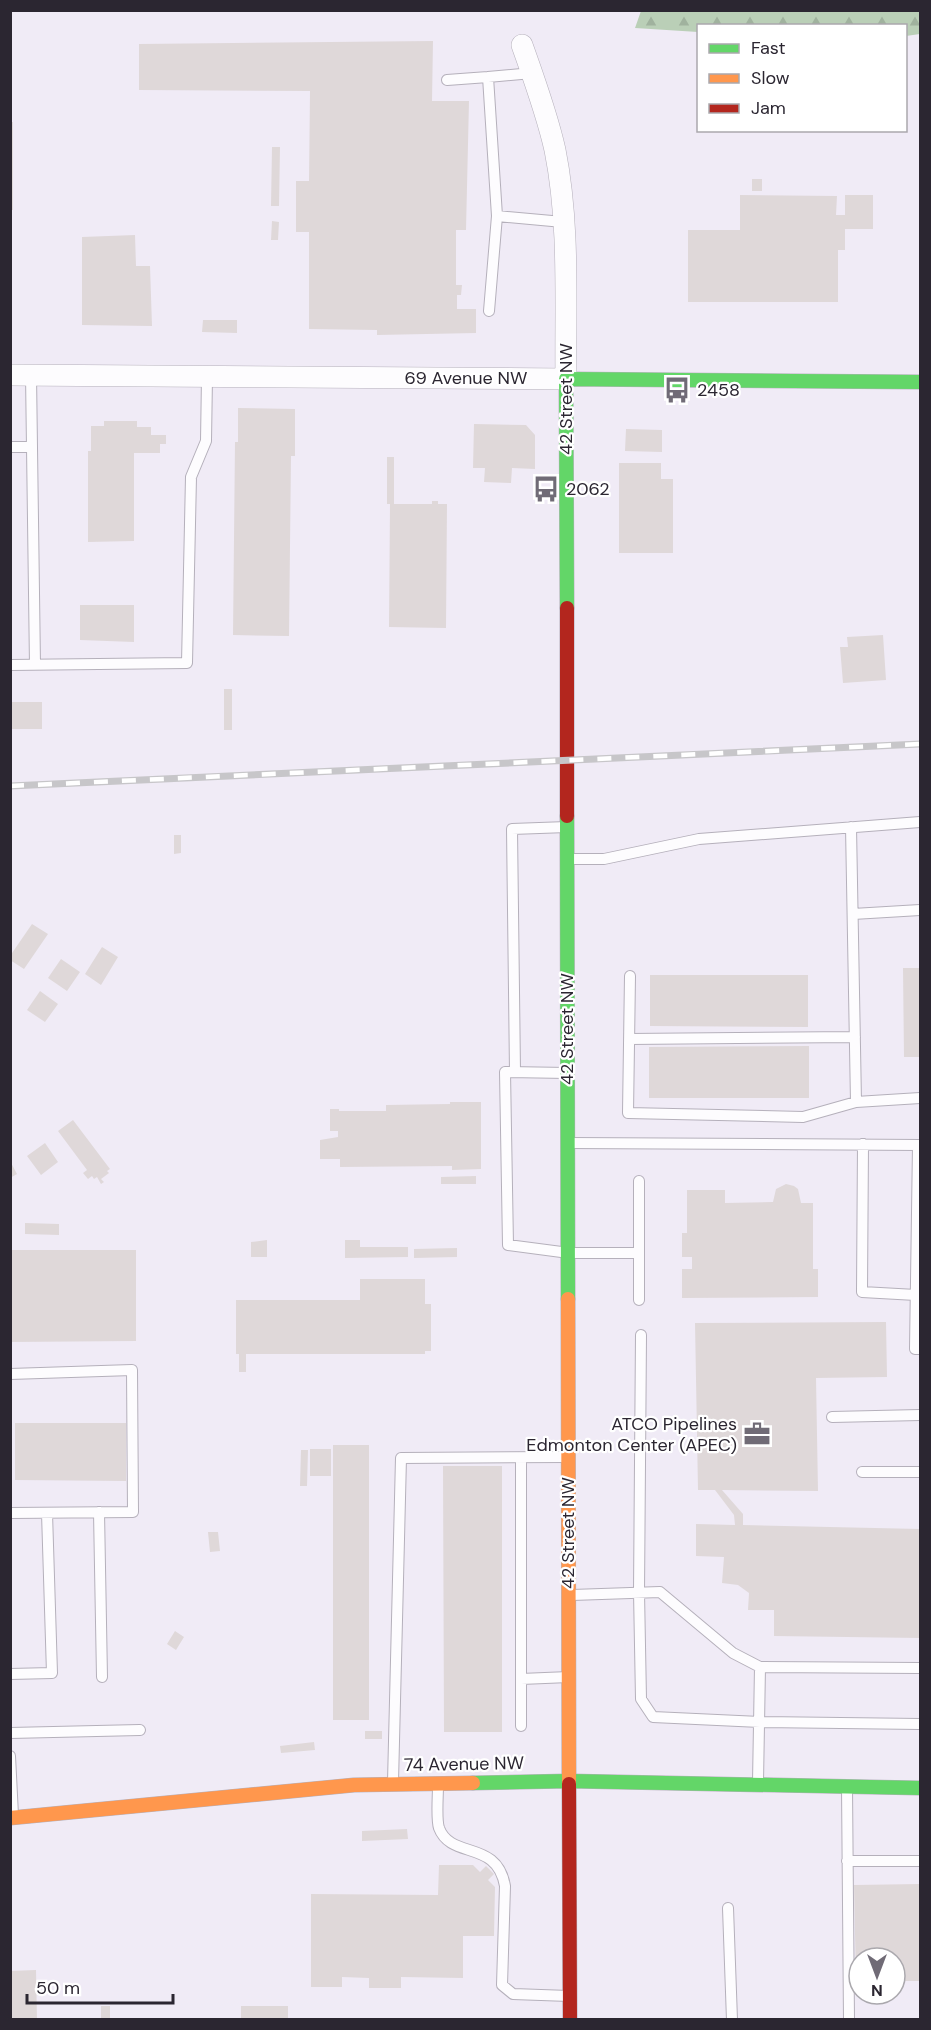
<svg xmlns="http://www.w3.org/2000/svg" width="931" height="2030" viewBox="0 0 931 2030" font-family="'DM Sans',sans-serif">
  <style>
    .forest { fill: url(#forest-firs) }
    .building { fill: #dfd8d9 }
    .lines { fill: none; stroke-linecap: round; stroke-linejoin: round }
    .lane-casing { stroke: #b5b0bb; stroke-width: 12 }
    .street-casing { stroke: #b5b0bb; stroke-width: 22 }
    .fast-casing { stroke: #b5b0bb; stroke-width: 15 }
    .slow-casing { stroke: #b5b0bb; stroke-width: 15 }
    .jam-casing { stroke: #b5b0bb; stroke-width: 15 }
    .lane { stroke: #fdfcfe; stroke-width: 10 }
    .street { stroke: #fdfcfe; stroke-width: 21 }
    .fast { stroke: #63d668; stroke-width: 14 }
    .slow { stroke: #ff974d; stroke-width: 14 }
    .jam { stroke: #b3261e; stroke-width: 14 }
    .rail-casing { stroke: #c7c6c9; stroke-width: 7 }
    .rail { stroke: #fff; stroke-width: 4.5; stroke-dasharray: 14; stroke-linecap: butt }
    .labels { text-anchor: middle; stroke-width: 4.5; stroke-linejoin: round; paint-order: stroke }
    .street-label { font-size: 18px; fill: #2b2631; stroke: #fff }
    .poi-label { font-size: 18px; fill: #2b2631; stroke: #fff; text-anchor: start }
  </style>
  <defs>
    <pattern id="forest-firs" width="22" height="20" patternUnits="userSpaceOnUse" patternTransform="scale(1.5)"><rect width="22" height="20" fill="#bacfb7"/><path d="M5 1l3.5 6h-7zM16 11l3.5 6h-7z" fill="#a0b29e"/></pattern>
  </defs>
  <rect width="100%" height="100%" fill="#f0ebf6"/>
  <!-- forest -->
  <path class="forest" d="M 641,11 L 920,11 L 920,34 L 906,36 L 906,26 L 698,26 L 698,32 L 635,28 Z"/>
  <!-- building -->
  <path class="building" d="M 433,41 L 432,101 L 469,101 L 466,230 L 456,230 L 456,285 L 462,285 L 461,295 L 457,295 L 457,309 L 476,309 L 476,333 L 377,335 L 377,330 L 309,329 L 309,232 L 296,232 L 296,181 L 309,181 L 310,91 L 139,90 L 139,44 Z
    M 10,122 L 13,122 L 13,210 L 10,210 Z
    M 272,147 L 280,147 L 279,206 L 271,206 Z
    M 752,179 L 762,179 L 762,191 L 752,191 Z
    M 740,195 L 837,196 L 836,215 L 845,215 L 845,195 L 873,195 L 873,229 L 845,229 L 845,250 L 838,250 L 838,302 L 688,302 L 688,230 L 740,230 Z
    M 272,221 L 279,222 L 278,240 L 271,240 Z
    M 135,235 L 136,266 L 150,266 L 152,326 L 82,325 L 82,237 Z
    M 203,320 L 237,320 L 237,333 L 202,332 Z
    M 238,408 L 295,409 L 295,456 L 291,456 L 289,636 L 233,635 L 235,442 L 238,442 Z
    M 104,421 L 137,421 L 137,427 L 151,427 L 151,435 L 166,435 L 166,444 L 160,444 L 160,453 L 134,453 L 134,541 L 88,542 L 88,451 L 91,451 L 91,426 L 104,426 Z
    M 474,424 L 526,425 L 535,435 L 535,469 L 512,468 L 511,483 L 484,482 L 485,468 L 473,468 Z
    M 626,429 L 662,430 L 662,452 L 625,451 Z
    M 387,457 L 394,457 L 394,504 L 432,504 L 432,501 L 438,501 L 438,504 L 447,504 L 446,628 L 389,627 L 390,504 L 387,504 Z
    M 619,463 L 661,463 L 661,479 L 673,479 L 673,553 L 619,553 Z
    M 80,605 L 134,605 L 134,642 L 80,640 Z
    M 883,635 L 886,680 L 843,683 L 840,647 L 848,647 L 847,637 Z
    M 224,689 L 232,689 L 232,730 L 224,730 Z
    M 10,702 L 42,702 L 42,729 L 10,729 Z
    M 174,835 L 181,835 L 181,853 L 174,854 Z
    M 32,924 L 48,934 L 24,969 L 10,960 L 10,956 Z
    M 102,947 L 118,957 L 101,985 L 85,974 Z
    M 61,959 L 80,972 L 67,991 L 48,978 Z
    M 903,968 L 920,968 L 920,1057 L 904,1057 Z
    M 650,975 L 808,975 L 808,1027 L 650,1026 Z
    M 40,991 L 58,1004 L 45,1022 L 27,1010 Z
    M 809,1046 L 809,1098 L 649,1098 L 649,1047 Z
    M 450,1102 L 481,1102 L 481,1169 L 452,1170 L 452,1166 L 340,1167 L 340,1159 L 320,1159 L 320,1140 L 338,1137 L 338,1131 L 330,1131 L 330,1109 L 339,1109 L 339,1111 L 386,1111 L 386,1105 L 450,1104 Z
    M 73,1120 L 110,1169 L 107,1171 L 109,1173 L 101,1179 L 104,1182 L 101,1184 L 97,1177 L 94,1179 L 92,1176 L 88,1179 L 83,1173 L 87,1170 L 58,1131 Z
    M 45,1143 L 58,1162 L 41,1175 L 27,1156 Z
    M 10,1161 L 17,1174 L 10,1178 Z
    M 476,1176 L 476,1184 L 441,1184 L 441,1177 Z
    M 786,1184 L 794,1186 L 798,1189 L 801,1203 L 813,1203 L 813,1269 L 818,1269 L 818,1297 L 682,1298 L 682,1269 L 692,1269 L 692,1257 L 682,1257 L 682,1233 L 687,1233 L 687,1190 L 725,1190 L 725,1203 L 773,1202 L 776,1189 Z
    M 25,1223 L 59,1224 L 59,1235 L 25,1234 Z
    M 267,1240 L 267,1257 L 251,1257 L 251,1242 Z
    M 345,1240 L 360,1240 L 360,1247 L 408,1247 L 408,1257 L 345,1258 Z
    M 457,1248 L 457,1257 L 414,1258 L 414,1249 Z
    M 10,1250 L 136,1250 L 136,1341 L 10,1342 Z
    M 360,1279 L 425,1279 L 425,1304 L 431,1304 L 431,1351 L 425,1351 L 425,1354 L 246,1354 L 246,1372 L 239,1372 L 239,1354 L 236,1354 L 236,1300 L 360,1300 Z
    M 886,1322 L 887,1377 L 816,1378 L 818,1491 L 722,1490 L 743,1514 L 743,1525 L 920,1529 L 920,1638 L 774,1636 L 774,1610 L 748,1610 L 749,1593 L 738,1585 L 722,1583 L 724,1557 L 696,1556 L 696,1524 L 735,1525 L 734,1515 L 715,1490 L 698,1490 L 695,1323 Z
    M 15,1423 L 126,1423 L 126,1481 L 15,1480 Z
    M 333,1445 L 369,1445 L 369,1720 L 333,1720 Z
    M 310,1449 L 331,1449 L 331,1476 L 310,1476 Z
    M 301,1450 L 308,1450 L 307,1486 L 300,1486 Z
    M 443,1466 L 502,1466 L 502,1732 L 444,1732 Z
    M 208,1532 L 218,1532 L 220,1551 L 210,1552 Z
    M 175,1631 L 184,1637 L 176,1650 L 167,1644 Z
    M 365,1731 L 382,1731 L 382,1739 L 365,1739 Z
    M 314,1742 L 315,1750 L 281,1753 L 280,1746 Z
    M 407,1829 L 408,1839 L 362,1841 L 362,1831 Z
    M 439,1865 L 473,1865 L 480,1872 L 486,1866 L 494,1874 L 488,1880 L 495,1887 L 494,1936 L 463,1936 L 463,1978 L 401,1977 L 401,1988 L 369,1988 L 369,1978 L 342,1977 L 342,1987 L 311,1987 L 311,1894 L 438,1895 Z
    M 920,1884 L 920,1981 L 895,1981 L 895,1958 L 859,1958 L 859,1982 L 856,1982 L 854,1885 Z
    M 36,1970 L 37,2020 L 10,2020 L 10,1971 Z
    M 101,2006 L 110,2006 L 110,2020 L 101,2020 Z
    M 241,2006 L 288,2006 L 288,2020 L 241,2020 Z"/>
  <g class="lines">
    <!-- lane casing -->
    <g class="lane-casing">
      <path id="lane" d="M 447,80 L 488,77
        M 497,216 L 488,77 L 532,73
        M 489,311 L 497,216 L 563,222
        M 31,375 L 35,665
        M 10,447 L 31,447
        M 10,665 L 187,663 L 191,477 L 206,441 L 207,377
        M 851,827 L 856,1102 L 920,1098
        M 570,859 L 604,859 L 699,839 L 920,822
        M 853,914 L 920,910
        M 630,976 L 628,1113 L 803,1117 L 856,1102
        M 629,1039 L 855,1037
        M 515,1072 L 512,829 L 567,827
        M 567,1073 L 505,1072 L 508,1245 L 569,1253 L 639,1253 L 639,1300
        M 568,1143 L 920,1145
        M 863,1144 L 862,1292 L 916,1295
        M 918,1145 L 915,1349 L 920,1349
        M 639,1253 L 639,1181
        M 641,1335 L 639,1592 L 641,1699 L 653,1717 L 760,1722 L 920,1724
        M 10,1374 L 132,1370 L 133,1512 L 10,1513
        M 832,1417 L 920,1415
        M 521,1458 L 521,1726
        M 862,1472 L 920,1472
        M 99,1512 L 102,1677
        M 572,1595 L 660,1592 L 733,1653 L 760,1667 L 758,1782
        M 760,1667 L 920,1668
        M 10,1674 L 52,1673 L 47,1513
        M 521,1679 L 569,1677
        M 10,1733 L 140,1730
        M 10,1756 L 13,1815
        M 393,1782 L 401,1458 L 568,1457
        M 438,1786 C 438,1797 436,1819 439,1828 C 451,1860 497,1839 505,1886 L 502,1985 L 513,1994 L 569,1996
        M 847,1787 L 849,2020
        M 847,1861 L 920,1861
        M 728,1908 L 732,2020"/>
    </g>
    <!-- street casing -->
    <g class="street-casing">
      <path id="street" d="M 10,375 L 566,379 C 565,303 570,225 555,150 C 547,114 534,79 522,45"/>
    </g>
    <!-- fast casing -->
    <g class="fast-casing">
      <path id="fast" d="M 567,608 L 566,379 L 920,382
        M 567,816 L 568,1299
        M 473,1783 L 569,1781 L 920,1788"/>
    </g>
    <!-- slow casing -->
    <g class="slow-casing">
      <path id="slow" d="M 568,1299 L 569,1784
        M 10,1818 L 354,1785 L 473,1783"/>
    </g>
    <!-- jam casing -->
    <g class="jam-casing">
      <path id="jam" d="M 567,608 L 567,816
        M 569,1784 L 570,2020"/>
    </g>
    <!-- lane -->
    <use href="#lane" class="lane"/>
    <!-- street -->
    <use href="#street" class="street"/>
    <!-- fast -->
    <use href="#fast" class="fast"/>
    <!-- slow -->
    <use href="#slow" class="slow"/>
    <!-- jam -->
    <use href="#jam" class="jam"/>
    <!-- rail casing -->
    <g class="rail-casing">
      <path id="rail" d="M 10,786 L 920,744"/>
    </g>
    <!-- rail -->
    <use href="#rail" class="rail"/>
  </g>
  <!-- icons -->
  <defs>
    <g id="bus-bare" transform="scale(2.07)"><path d="M-5-6H5V4H4V6H2V4H-2V6H-4V4H-5ZM-3.5-4V0h7V-4ZM-3.5 1.2v1.5H-2V1.2ZM2 1.2v1.5H3.5V1.2Z" fill="#706b76" stroke="#fff" stroke-width="2.5" paint-order="stroke"/></g>
    <g id="office-bare" transform="scale(2.07)"><path d="M-6-3h4V-5.5h4V-3h4V5H-6ZM-1-4.5V-3h2v-1.5ZM-6 0V1H6V0Z" fill="#706b76" stroke="#fff" stroke-width="2.5" paint-order="stroke"/></g>
  </defs>
  <g fill-rule="evenodd">
    <use href="#bus-bare" x="677" y="390"/>
    <use href="#bus-bare" x="546" y="489"/>
    <use href="#office-bare" x="757" y="1434"/>
  </g>
  <g class="labels">
    <!-- street labels -->
    <g class="street-label">
      <text x="466" y="384">69 Avenue NW</text>
      <text transform="translate(566 399) rotate(-90)" y="6">42 Street NW</text>
      <text transform="translate(567 1029) rotate(-90)" y="6">42 Street NW</text>
      <text transform="translate(568 1533) rotate(-90)" y="6">42 Street NW</text>
      <text transform="translate(464 1764) rotate(-1)" y="6">74 Avenue NW</text>
    </g>
    <!-- poi labels -->
    <g class="poi-label">
      <text x="697" y="396">2458</text>
      <text x="566" y="495">2062</text>
      <text x="737" y="1430" text-anchor="end">ATCO Pipelines<tspan x="737" dy="21">Edmonton Center (APEC)</tspan></text>
    </g>
  </g>
  <!-- border -->
  <rect width="931" height="2030" fill="none" stroke="#2b2631" stroke-width="24"/>
  <!-- legend -->
  <rect x="697" y="24" width="210" height="108" fill="#ffffff" stroke="#aaa8ad" stroke-width="1.5"/>
  <rect x="709" y="44" width="30" height="9" fill="#63d668" stroke="#aaa8ad" stroke-width="1.5"/>
  <text x="751" y="54" font-size="18" fill="#2b2631">Fast</text>
  <rect x="709" y="74" width="30" height="9" fill="#ff974d" stroke="#aaa8ad" stroke-width="1.5"/>
  <text x="751" y="84" font-size="18" fill="#2b2631">Slow</text>
  <rect x="709" y="104" width="30" height="9" fill="#b3261e" stroke="#aaa8ad" stroke-width="1.5"/>
  <text x="751" y="114" font-size="18" fill="#2b2631">Jam</text>
  <!-- north arrow -->
  <g transform="translate(877 1976) rotate(180)"><circle r="28" fill="#ffffff" stroke="#aaa8ad" stroke-width="1.5"/>
  <path d="M0-4.5L10 22L0 15L-10 22Z" fill="#706b76"/>
  <text y="-9" font-size="16" font-weight="bold" text-anchor="middle" fill="#2b2631">N</text>
  </g>
  <!-- scale -->
  <path d="M27 1994v9h146v-9" fill="none" stroke="#2b2631" stroke-width="3"/>
  <text x="36" y="1994" font-size="18" fill="#2b2631" stroke="#ffffff" stroke-width="4.5" paint-order="stroke">50 m</text>
</svg>
